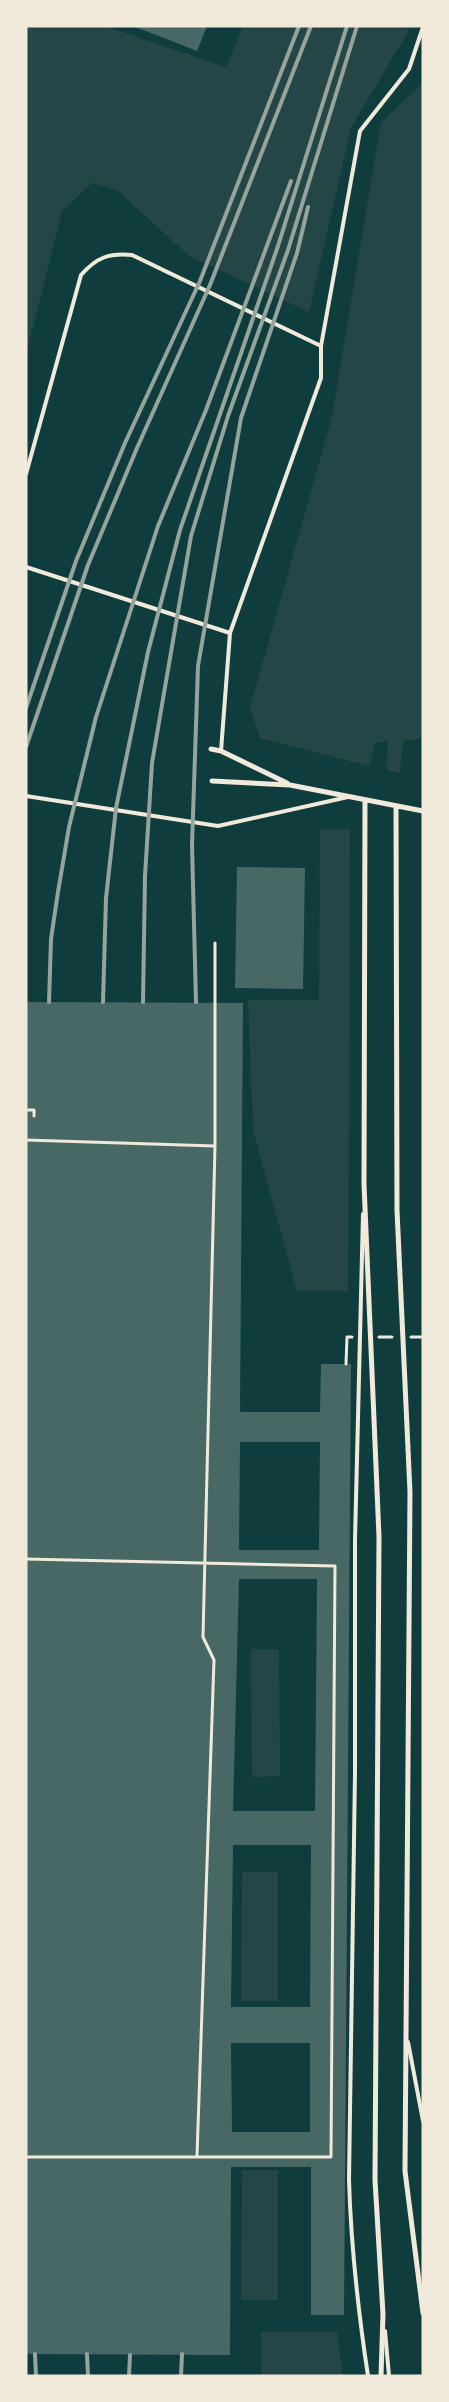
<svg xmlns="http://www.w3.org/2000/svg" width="449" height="2402" viewBox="0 0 449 2402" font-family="'DejaVu Sans',sans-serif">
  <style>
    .green { fill: #244646 }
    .building { fill: #486865; fill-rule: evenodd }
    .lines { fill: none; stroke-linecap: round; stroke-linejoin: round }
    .path { stroke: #f1e9da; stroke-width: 3 }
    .service { stroke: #f1e9da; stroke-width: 4 }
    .minor { stroke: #f1e9da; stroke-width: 5 }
    .rail { stroke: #97a49c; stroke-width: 4 }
  </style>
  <rect width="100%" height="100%" fill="#0f3d3e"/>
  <!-- green -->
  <path class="green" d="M 26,26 L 105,26 L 226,67 L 243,26 L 400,26 L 409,30 L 351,128 L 309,312 L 189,256 L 118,191 L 92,183 L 62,211 L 26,355 Z
    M 423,83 L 423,749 L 422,738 L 403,741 L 400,773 L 387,770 L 388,741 L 375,743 L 369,766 L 260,738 L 250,708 L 332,417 L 381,122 Z
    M 320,829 L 350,829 L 348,1291 L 297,1291 L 253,1130 L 248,1000 L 319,1000 Z
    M 251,1649 L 279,1649 L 280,1776 L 252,1777 Z
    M 242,1872 L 278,1872 L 278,2001 L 241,2001 Z
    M 242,2170 L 278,2170 L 278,2300 L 241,2300 Z
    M 261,2332 L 337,2332 L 343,2376 L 262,2376 Z"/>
  <!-- building -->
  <path class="building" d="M 133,26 L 207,26 L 197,51 Z
    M 237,867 L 305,868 L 303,989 L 235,988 Z
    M 26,1002 L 243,1003 L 240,1412 L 320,1412 L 321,1364 L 351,1364 L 344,2315 L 311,2315 L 311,2167 L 231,2167 L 230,2355 L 26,2354 ZM 240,1442 L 320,1442 L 319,1550 L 239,1550 ZM 239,1579 L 317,1579 L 315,1811 L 233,1811 ZM 233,1845 L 311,1845 L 310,2007 L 231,2007 ZM 231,2043 L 310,2043 L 310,2132 L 232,2132 Z"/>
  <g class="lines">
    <!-- path -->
    <path class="path" d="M 28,1110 L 34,1110 L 34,1116
      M 26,1140 L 215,1146
      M 379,1337 L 392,1337
      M 411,1337 L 423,1337
      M 346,1364 L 347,1337 L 352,1337
      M 26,1559 L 335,1566 L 331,2157 L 26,2157
      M 197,2156 L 214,1660 L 203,1637 L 215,1146 L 215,943"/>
    <!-- service -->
    <path class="service" d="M 26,474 L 81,275 C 97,257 109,253 132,255 L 321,346
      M 26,567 L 230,633
      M 221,751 L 230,633 L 321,378 L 321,346 L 360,131 L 409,69 L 423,27
      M 26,796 L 218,826 L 348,797
      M 363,1214 L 355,1540 L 355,1772 L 349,2180 C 351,2246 358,2310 368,2376
      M 408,2042 L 423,2121
      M 385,2331 L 389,2376"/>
    <!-- minor -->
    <path class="minor" d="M 211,749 L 221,751 L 287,783
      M 212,781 L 290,785 L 423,811
      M 365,801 L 364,1184 L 379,1537 L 375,2180 L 383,2314 L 381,2376
      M 396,806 L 397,1210 L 410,1492 L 405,2171 L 423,2313"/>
    <!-- rail -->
    <path class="rail" d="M 26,708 L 76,561 L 125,443 L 200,281 L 299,26
      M 26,747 L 88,565 L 137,448 L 210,285 L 311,26
      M 49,1002 L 51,939 L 58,892 L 69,827 L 96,717 L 158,526 L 206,410 L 291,181
      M 103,1002 L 106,898 L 116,808 L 148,652 L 180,530 L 278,246 L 347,26
      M 143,1002 L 145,876 L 152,763 L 191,536 L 228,416 L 288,250 L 357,26
      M 196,1002 L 192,845 L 198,666 L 241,418 L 297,253 L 308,207
      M 35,2354 L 36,2376
      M 87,2354 L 88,2376
      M 129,2376 L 130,2355
      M 181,2376 L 182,2354"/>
  </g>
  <!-- border -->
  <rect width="449" height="2402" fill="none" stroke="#f1e9da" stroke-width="55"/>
</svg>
